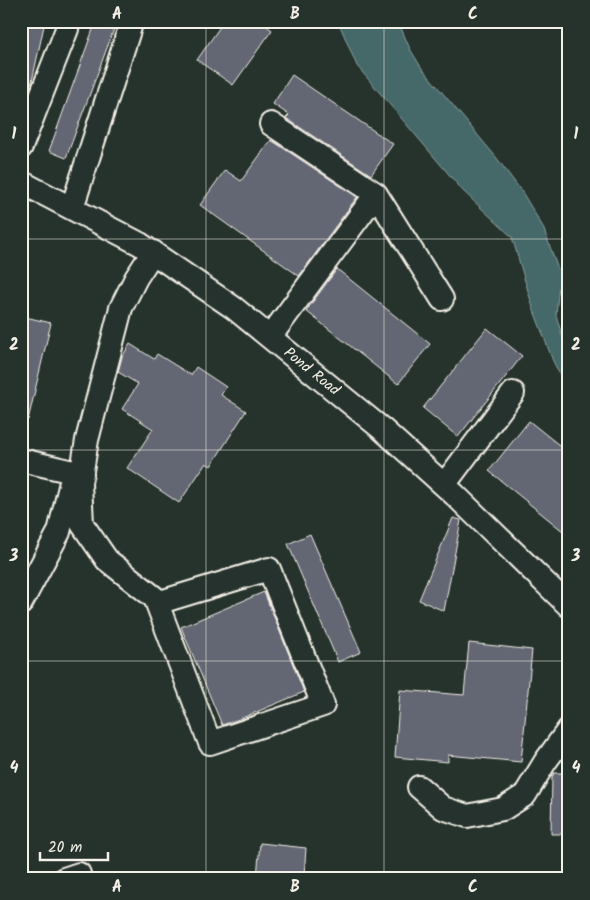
<svg xmlns="http://www.w3.org/2000/svg" width="590" height="900" viewBox="0 0 590 900" font-family="Kalam,sans-serif">
  <style>
    .water { fill: #446969; stroke: #8a9f9c }
    .building { fill: #646673; stroke: #f4f1e8 }
    .lines { fill: none; stroke-linecap: round; stroke-linejoin: round }
    .minor-casing { stroke: #f4f1e8; stroke-width: 26 }
    .minor { stroke: #26332d; stroke-width: 22 }
    .grid { fill: none; stroke: #f4f1e8; stroke-width: 1; stroke-opacity: 0.55 }
    .labels { text-anchor: middle; stroke-width: 4; stroke-linejoin: round; paint-order: stroke }
    .street-label { font-size: 15px; fill: #f4f1e8; stroke: #26332d }
    .neatline { fill: none; stroke: #f4f1e8; stroke-width: 2 }
    .grid-label { font-size: 16px; text-anchor: middle; font-weight: bold; fill: #f4f1e8 }
  </style>
  <rect width="100%" height="100%" fill="#26332d"/>
  <filter id="ink" filterUnits="userSpaceOnUse"><feTurbulence type="fractalNoise" baseFrequency=".02" numOctaves="2"/><feDisplacementMap in="SourceGraphic" scale="10" xChannelSelector="R" yChannelSelector="G"/><feConvolveMatrix kernelMatrix="1 2 1 2 8 2 1 2 1" color-interpolation-filters="sRGB"/></filter>
  <g filter="url(#ink)">
    <!-- water -->
    <path class="water" d="M 338,21 L 398,21 L 410,49 L 421,67 L 496,157 L 522,192 L 543,227 L 560,275 L 556,315 L 569,358 L 569,393 L 553,361 L 533,308 L 512,237 L 463,191 L 357,66 Z"/>
    <!-- building -->
    <path class="building" d="M 21,21 L 45,21 L 32,81 L 27,95 L 21,94 Z
      M 96,21 L 117,21 L 66,158 L 49,151 Z
      M 224,21 L 260,21 L 272,30 L 233,85 L 197,60 Z
      M 292,75 L 393,144 L 371,175 L 286,118 L 289,115 L 273,104 Z
      M 271,140 L 357,197 L 299,276 L 200,205 L 225,170 L 241,181 Z
      M 337,269 L 430,344 L 398,384 L 306,311 Z
      M 21,316 L 51,323 L 28,420 L 21,419 Z
      M 487,328 L 522,356 L 458,437 L 423,408 Z
      M 130,344 L 154,359 L 157,354 L 191,375 L 196,367 L 226,387 L 221,395 L 246,411 L 211,466 L 206,463 L 179,503 L 127,468 L 153,429 L 122,409 L 138,384 L 118,372 L 122,357 Z
      M 529,421 L 569,453 L 569,536 L 489,471 Z
      M 453,518 L 461,520 L 444,611 L 419,600 Z
      M 310,534 L 361,652 L 338,662 L 288,544 Z
      M 264,592 L 304,692 L 242,718 L 222,725 L 181,627 Z
      M 469,643 L 532,650 L 521,762 L 448,755 L 448,762 L 395,757 L 400,690 L 464,695 Z
      M 554,773 L 569,773 L 569,834 L 551,834 L 552,777 Z
      M 260,843 L 306,848 L 304,876 L 296,875 L 296,879 L 263,879 L 263,877 L 257,877 Z"/>
    <g class="lines">
      <!-- minor casing -->
      <g class="minor-casing">
        <path id="minor" d="M 21,147 L 67,29
          M 21,182 L 140,244 L 234,308 L 382,429 L 455,495 L 569,606
          M 376,194 L 442,299
          M 72,208 L 132,21
          M 153,252 L 136,278 L 121,308 L 87,440 L 80,483 L 82,524 L 107,560 L 155,598 L 210,743 L 323,705 L 269,569 L 157,603
          M 270,337 L 376,194 L 271,124
          M 21,460 L 82,474
          M 444,485 L 513,393
          M 21,603 L 59,532 L 72,478
          M 419,787 L 443,808 L 467,816 L 503,809 L 525,795 L 545,762 L 569,729
          M 64,879 L 79,874"/>
      </g>
      <!-- minor -->
      <use href="#minor" class="minor"/>
    </g>
  </g>
  <!-- grid -->
  <path class="grid" d="M 206,21 L 206,879M 384,21 L 384,879M 21,239 L 569,239M 21,450 L 569,450M 21,661 L 569,661"/>
  <g class="labels">
    <!-- street labels -->
    <g class="street-label">
      <text transform="translate(312 371) rotate(39)" y="5">Pond Road</text>
    </g>
  </g>
  <!-- margin -->
  <rect width="590" height="900" fill="none" stroke="#26332d" stroke-width="55"/>
  <!-- scale -->
  <path d="M40 852v8h68v-8" fill="none" stroke="#f4f1e8" stroke-width="2.5"/>
  <text x="48" y="852" font-size="15" fill="#f4f1e8" stroke="#26332d" stroke-width="4" paint-order="stroke">20 m</text>
  <rect x="28" y="28" width="534" height="844" class="neatline"/>
  <g class="grid-label">
    <text x="117" y="19">A</text>
    <text x="295" y="19">B</text>
    <text x="473" y="19">C</text>
    <text x="14" y="139">1</text>
    <text x="576" y="139">1</text>
    <text x="14" y="350">2</text>
    <text x="576" y="350">2</text>
    <text x="14" y="561">3</text>
    <text x="576" y="561">3</text>
    <text x="14" y="773">4</text>
    <text x="576" y="773">4</text>
    <text x="117" y="892">A</text>
    <text x="295" y="892">B</text>
    <text x="473" y="892">C</text>
  </g>
</svg>
